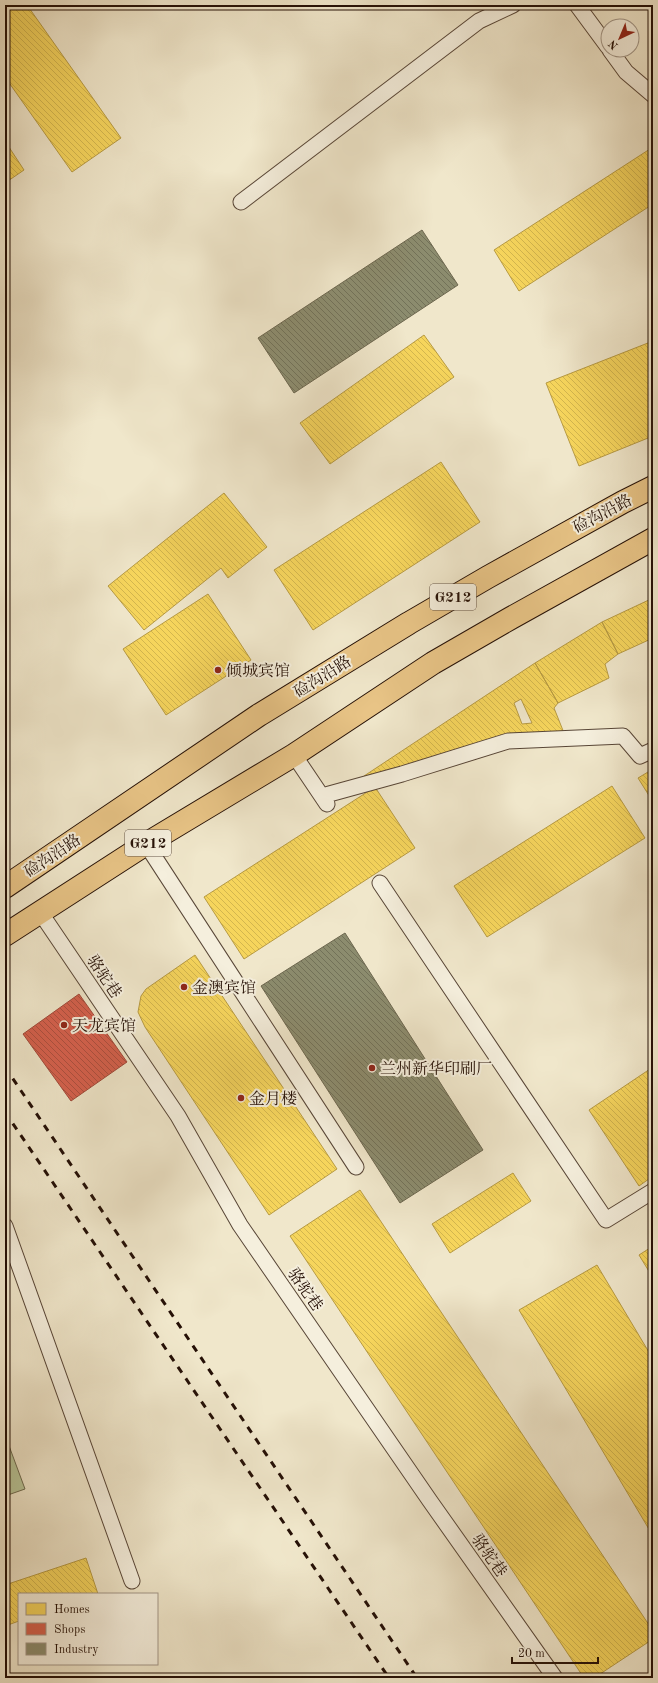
<svg xmlns="http://www.w3.org/2000/svg" width="658" height="1683" viewBox="0 0 658 1683" font-family="'Old Standard TT','Noto Serif SC',serif">
  <style>
    .pitch { fill: #b8c598; stroke: #6e6a4f }
    .homes { fill: url(#homes-back-hatch); stroke: #b79a42; fill-rule: evenodd }
    .shops { fill: url(#shops-back-hatch); stroke: #a14838 }
    .industry { fill: url(#industry-back-hatch); stroke: #6d674f }
    .lines { fill: none; stroke-linecap: round; stroke-linejoin: round }
    .service-casing { stroke: #584637; stroke-width: 17 }
    .trunk-casing { stroke: #251006; stroke-width: 24 }
    .service { stroke: #f5efdd; stroke-width: 15 }
    .trunk { stroke: #e8c486; stroke-width: 22 }
    .rail { stroke: #251006; stroke-width: 3; stroke-dasharray: 7 7; stroke-linecap: butt }
    .poi-dot { fill: #8f2418; stroke: #f5efdd; stroke-width: 1.5 }
    .labels { text-anchor: middle; stroke-width: 4; stroke-linejoin: round; paint-order: stroke }
    .shield { fill: #f5efdd; stroke: #635346; stroke-width: 1 }
    .shield-label { font-size: 15px; font-weight: bold; fill: #251006 }
    .street-label { font-size: 16px; fill: #251006; stroke: #f5efdd }
    .poi-label { font-size: 16px; fill: #251006; stroke: #f5efdd; text-anchor: start }
  </style>
  <defs>
    <pattern id="homes-back-hatch" width="6" height="6" patternUnits="userSpaceOnUse"><rect width="6" height="6" fill="#f6d55c"/><path d="M-1 5l2 2M0 0l6 6M5-1l2 2" fill="none" stroke="#d3b64e"/></pattern>
    <pattern id="shops-back-hatch" width="6" height="6" patternUnits="userSpaceOnUse"><rect width="6" height="6" fill="#d6604d"/><path d="M-1 5l2 2M0 0l6 6M5-1l2 2" fill="none" stroke="#ad4e3e"/></pattern>
    <pattern id="industry-back-hatch" width="6" height="6" patternUnits="userSpaceOnUse"><rect width="6" height="6" fill="#8c8c6e"/><path d="M-1 5l2 2M0 0l6 6M5-1l2 2" fill="none" stroke="#727158"/></pattern>
  </defs>
  <rect width="100%" height="100%" fill="#f0e7cb"/>
  <filter id="stains"><feTurbulence type="fractalNoise" baseFrequency=".005" numOctaves="4"/><feColorMatrix values="0 0 0 0 .2 0 0 0 0 .09 0 0 0 0 .02 0 0 0 .5 -.17"/></filter>
  <radialGradient id="worn" r=".72"><stop offset=".6" stop-color="#630" stop-opacity="0"/><stop offset="1" stop-color="#630" stop-opacity=".3"/></radialGradient>
  <!-- pitch -->
  <path class="pitch" d="M 5,1435 L 25,1489 L 5,1496 Z"/>
  <!-- homes -->
  <path class="homes" d="M 5,5 L 27,5 L 121,138 L 72,172 L 5,77 Z
    M 5,141 L 24,170 L 5,183 Z
    M 653,147 L 653,204 L 519,291 L 494,250 Z
    M 424,335 L 454,377 L 330,464 L 300,423 Z
    M 653,341 L 653,436 L 579,466 L 546,383 Z
    M 441,462 L 480,522 L 313,630 L 274,570 Z
    M 224,493 L 267,547 L 228,578 L 221,568 L 144,630 L 108,586 Z
    M 208,594 L 251,660 L 166,715 L 123,649 Z
    M 653,598 L 653,638 L 618,654 L 602,622 Z
    M 602,622 L 618,654 L 605,664 L 609,678 L 558,703 L 535,663 Z
    M 535,663 L 558,703 L 554,708 L 564,733 L 367,778 L 364,776 ZM 521,699 L 532,723 L 522,724 L 514,703 Z
    M 653,769 L 653,802 L 638,778 Z
    M 612,786 L 645,838 L 487,937 L 454,886 Z
    M 375,787 L 415,848 L 244,959 L 204,897 Z
    M 195,955 L 337,1169 L 269,1215 L 145,1027 L 138,1012 L 141,996 L 146,989 Z
    M 653,1067 L 653,1176 L 639,1186 L 589,1110 Z
    M 513,1173 L 531,1201 L 450,1253 L 432,1224 Z
    M 360,1190 L 653,1631 L 653,1639 L 594,1678 L 584,1678 L 290,1236 Z
    M 653,1246 L 653,1278 L 639,1255 Z
    M 597,1265 L 653,1359 L 653,1536 L 519,1310 Z
    M 86,1558 L 98,1594 L 19,1594 L 19,1621 L 5,1626 L 5,1585 Z"/>
  <!-- shops -->
  <path class="shops" d="M 79,994 L 127,1062 L 71,1101 L 23,1034 Z"/>
  <!-- industry -->
  <path class="industry" d="M 422,230 L 458,285 L 294,393 L 258,338 Z
    M 345,933 L 483,1150 L 400,1203 L 261,986 Z"/>
  <g class="lines">
    <!-- service casing -->
    <g class="service-casing">
      <path id="service" d="M 577,5 L 608,47
        M 610,50 L 626,72 L 653,95
        M 241,202 L 479,21 L 513,5
        M 294,755 L 327,804
        M 322,796 L 402,774 L 508,741 L 623,736 L 640,756 L 653,750
        M 146,844 L 356,1167
        M 380,883 L 606,1220 L 653,1191
        M 40,912 L 178,1116 L 240,1225 L 430,1501 L 555,1678
        M 5,1226 L 132,1581"/>
    </g>
    <!-- trunk casing -->
    <g class="trunk-casing">
      <path id="trunk" d="M 5,887 L 259,715 L 409,623 L 488,577 L 623,502 L 653,487
        M 5,935 L 146,844 L 294,755 L 433,663 L 511,618 L 653,539"/>
    </g>
    <!-- service -->
    <use href="#service" class="service"/>
    <!-- trunk -->
    <use href="#trunk" class="trunk"/>
    <!-- rail -->
    <path class="rail" d="M 5,1067 L 417,1678
      M 5,1112 L 389,1678"/>
  </g>
  <!-- markers -->
  <g class="poi-dot">
    <circle cx="218" cy="670" r="4"/>
    <circle cx="184" cy="987" r="4"/>
    <circle cx="64" cy="1025" r="4"/>
    <circle cx="372" cy="1068" r="4"/>
    <circle cx="241" cy="1098" r="4"/>
  </g>
  <g class="labels">
    <!-- shield labels -->
    <g class="shield">
      <rect x="430" y="584" width="46" height="26" rx="3"/>
      <rect x="125" y="830" width="46" height="26" rx="3"/>
    </g>
    <g class="shield-label">
      <text x="453" y="602">G212</text>
      <text x="148" y="848">G212</text>
    </g>
    <!-- street labels -->
    <g class="street-label">
      <text transform="translate(602 513) rotate(-28)" y="6">硷沟沿路</text>
      <text transform="translate(322 676) rotate(-32)" y="6">硷沟沿路</text>
      <text transform="translate(52 855) rotate(-34)" y="6">硷沟沿路</text>
      <text transform="translate(105 976) rotate(56)" y="6">骆驼巷</text>
      <text transform="translate(306 1289) rotate(55)" y="6">骆驼巷</text>
      <text transform="translate(490 1555) rotate(55)" y="6">骆驼巷</text>
    </g>
    <!-- poi labels -->
    <g class="poi-label">
      <text x="226" y="676">倾城宾馆</text>
      <text x="192" y="993">金澳宾馆</text>
      <text x="72" y="1031">天龙宾馆</text>
      <text x="380" y="1074">兰州新华印刷厂</text>
      <text x="249" y="1104">金月楼</text>
    </g>
  </g>
  <!-- margin -->
  <rect width="658" height="1683" fill="none" stroke="#f0e7cb" stroke-width="20"/>
  <rect x="6" y="6" width="646" height="1671" fill="none" stroke="#251006" stroke-width="2"/>
  <rect x="10" y="10" width="638" height="1663" fill="none" stroke="#251006"/>
  <!-- legend -->
  <rect x="18" y="1593" width="140" height="72" fill="#f5efdd" stroke="#a29687"/>
  <rect x="26" y="1603" width="20" height="12" fill="#f6d55c" stroke="#a29687"/>
  <text x="54" y="1613" font-size="12" fill="#251006">Homes</text>
  <rect x="26" y="1623" width="20" height="12" fill="#d6604d" stroke="#a29687"/>
  <text x="54" y="1633" font-size="12" fill="#251006">Shops</text>
  <rect x="26" y="1643" width="20" height="12" fill="#8c8c6e" stroke="#a29687"/>
  <text x="54" y="1653" font-size="12" fill="#251006">Industry</text>
  <!-- north arrow -->
  <g transform="translate(620 38) rotate(224)"><circle r="19" fill="#f5efdd" stroke="#a29687"/>
  <path d="M0-3L7 15L0 10L-7 15Z" fill="#8f2418"/>
  <text y="-6" font-size="11" font-weight="bold" text-anchor="middle" fill="#251006">N</text>
  </g>
  <!-- scale -->
  <path d="M512 1657v6h86v-6" fill="none" stroke="#251006" stroke-width="2"/>
  <text x="518" y="1657" font-size="12" fill="#251006" stroke="#f5efdd" stroke-width="3" paint-order="stroke">20 m</text>
  <rect width="100%" height="100%" filter="url(#stains)"/>
  <rect width="100%" height="100%" fill="url(#worn)"/>
</svg>
